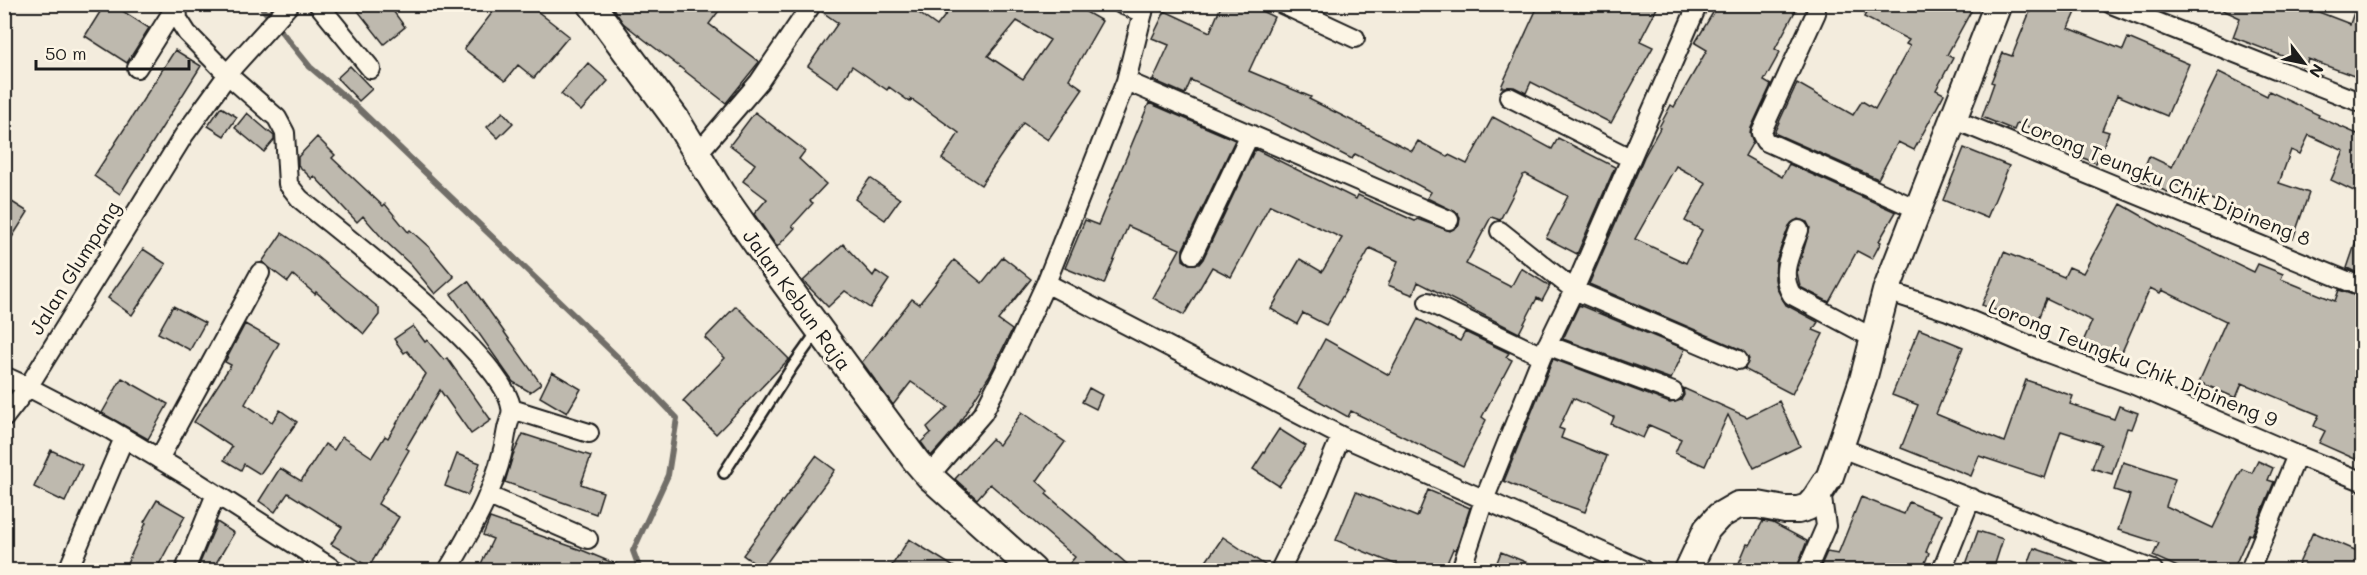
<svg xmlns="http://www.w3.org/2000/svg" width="2367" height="575" viewBox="0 0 2367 575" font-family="Mali,sans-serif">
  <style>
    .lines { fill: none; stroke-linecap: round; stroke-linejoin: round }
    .stream { stroke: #716e68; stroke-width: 6 }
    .building { fill: #beb9ae; stroke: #1c1c1c; stroke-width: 1.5; fill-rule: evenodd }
    .lane-casing { stroke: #1c1c1c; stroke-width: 14 }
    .street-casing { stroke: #1c1c1c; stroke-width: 22 }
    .secondary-casing { stroke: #1c1c1c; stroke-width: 30 }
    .lane { stroke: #fcf5e5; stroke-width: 9 }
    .street { stroke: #fcf5e5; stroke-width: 18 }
    .secondary { stroke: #fcf5e5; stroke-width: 26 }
    .labels { text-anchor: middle; stroke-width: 6; stroke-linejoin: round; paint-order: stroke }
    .street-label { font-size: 20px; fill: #1c1c1c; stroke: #fcf5e5 }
  </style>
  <rect width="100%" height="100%" fill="#f3ecdd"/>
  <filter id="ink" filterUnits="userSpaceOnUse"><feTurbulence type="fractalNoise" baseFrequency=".0167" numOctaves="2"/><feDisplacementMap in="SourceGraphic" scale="12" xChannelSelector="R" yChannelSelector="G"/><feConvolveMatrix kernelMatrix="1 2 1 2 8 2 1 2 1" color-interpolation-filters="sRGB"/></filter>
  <g filter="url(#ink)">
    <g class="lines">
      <!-- stream -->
      <path class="stream" d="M 259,4 L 310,67 L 357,107 L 630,369 L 677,418 L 668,475 L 633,551 L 640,570"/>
    </g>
    <!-- building -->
    <path class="building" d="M 105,4 L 112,4 L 149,28 L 127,63 L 85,36 Z
      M 367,4 L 388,4 L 405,27 L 384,44 L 358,11 Z
      M 499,4 L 528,4 L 569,36 L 534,78 L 518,65 L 505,81 L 464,49 Z
      M 610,4 L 724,4 L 709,24 L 759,62 L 726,103 L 623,23 Z
      M 823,4 L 906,4 L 937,26 L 954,4 L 1072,4 L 1102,21 L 1069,79 L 1083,89 L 1048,140 L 1023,123 L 981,185 L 942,159 L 959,133 L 911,99 L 910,102 L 889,87 L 887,90 L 852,66 L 838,87 L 808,66 L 838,23 L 821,11 ZM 1017,21 L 1050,40 L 1023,79 L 988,56 Z
      M 1222,4 L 1247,4 L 1274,17 L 1249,71 L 1311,97 L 1309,99 L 1412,151 L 1418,141 L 1448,157 L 1449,155 L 1467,164 L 1493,117 L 1552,149 L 1558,138 L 1615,167 L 1577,254 L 1546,238 L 1568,196 L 1526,174 L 1523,175 L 1500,220 L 1491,217 L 1466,264 L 1511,287 L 1521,268 L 1550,286 L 1542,301 L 1537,298 L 1519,333 L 1418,282 L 1413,295 L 1388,285 L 1398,261 L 1370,248 L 1326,325 L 1303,313 L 1297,324 L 1271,309 L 1300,259 L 1322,272 L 1342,238 L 1270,205 L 1231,277 L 1212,267 L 1184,315 L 1153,298 L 1180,249 L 1130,227 L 1128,226 L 1104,284 L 1065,268 L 1085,220 L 1098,225 L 1149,103 L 1235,140 L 1183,249 L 1183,260 L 1189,264 L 1199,264 L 1203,259 L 1255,149 L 1356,199 L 1358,195 L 1415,221 L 1417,219 L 1450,231 L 1459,225 L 1460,218 L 1458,213 L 1427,198 L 1431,192 L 1390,170 L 1389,171 L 1355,154 L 1352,159 L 1270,117 L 1191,80 L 1185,94 L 1153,80 L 1169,45 L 1152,38 L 1165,11 L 1210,32 Z
      M 1539,4 L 1659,4 L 1640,41 L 1653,47 L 1611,123 L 1531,82 L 1526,93 L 1514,87 L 1501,87 Z
      M 1718,4 L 1799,4 L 1775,49 L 1780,52 L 1764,81 L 1771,85 L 1751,128 L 1750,134 L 1753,142 L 1745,156 L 1782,177 L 1789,164 L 1896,212 L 1879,241 L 1881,242 L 1872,259 L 1857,251 L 1829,302 L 1800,287 L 1797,272 L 1810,228 L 1807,222 L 1798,219 L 1789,226 L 1776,261 L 1775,279 L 1777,289 L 1786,305 L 1818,322 L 1813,330 L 1823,334 L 1792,394 L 1744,369 L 1749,359 L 1742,350 L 1589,284 L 1644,157 L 1660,128 L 1659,127 L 1671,105 L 1674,107 L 1707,50 L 1695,43 ZM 1676,166 L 1706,183 L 1685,221 L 1702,230 L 1686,263 L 1635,239 Z
      M 1871,4 L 1975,4 L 1947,55 L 1953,58 L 1936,90 L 1944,94 L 1914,150 L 1898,142 L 1878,179 L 1774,133 L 1797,83 L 1853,115 L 1862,101 L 1875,109 L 1910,46 L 1906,44 L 1909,40 L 1864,17 Z
      M 2033,4 L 2059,4 L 2076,12 L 2069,28 L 2123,50 L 2128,38 L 2189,64 L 2167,116 L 2117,95 L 2102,130 L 2109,132 L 2096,163 L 2055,147 L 2059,138 L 2017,123 L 2014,130 L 1982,117 L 1994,83 L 1991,82 L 2003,53 L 2012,56 Z
      M 2210,4 L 2298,4 L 2350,24 L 2357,4 L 2362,4 L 2362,79 L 2308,59 L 2306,65 L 2233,37 L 2240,18 Z
      M 175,50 L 201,66 L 120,194 L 94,176 Z
      M 588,63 L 608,81 L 581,111 L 561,94 Z
      M 350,66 L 372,89 L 359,101 L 337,78 Z
      M 2219,72 L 2267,96 L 2269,91 L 2319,115 L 2318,117 L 2362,136 L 2362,195 L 2331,180 L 2344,151 L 2309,135 L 2300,154 L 2291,150 L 2279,183 L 2309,193 L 2293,239 L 2228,214 L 2231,207 L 2174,184 L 2170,193 L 2139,180 L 2149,156 L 2172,167 Z
      M 221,107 L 237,117 L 224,136 L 208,126 Z
      M 503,112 L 513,123 L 498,138 L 487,127 Z
      M 755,112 L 805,151 L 799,159 L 826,184 L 810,201 L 813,203 L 792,226 L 795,228 L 777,247 L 754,214 L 767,199 L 743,181 L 755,164 L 730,145 Z
      M 247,113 L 274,136 L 274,140 L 264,152 L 235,128 Z
      M 317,137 L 335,155 L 332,158 L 383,206 L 385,204 L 408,232 L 410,230 L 430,248 L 454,277 L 435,294 L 411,265 L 384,240 L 363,216 L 357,222 L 314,176 L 312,179 L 298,165 L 298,157 Z
      M 1964,148 L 2009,166 L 1987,218 L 1943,200 Z
      M 870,178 L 900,199 L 885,220 L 855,199 Z
      M 4,197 L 28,212 L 4,250 Z
      M 2121,204 L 2165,229 L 2254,272 L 2258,264 L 2283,274 L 2281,279 L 2335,301 L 2339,290 L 2362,298 L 2362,462 L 2319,443 L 2325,431 L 2314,426 L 2319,415 L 2242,383 L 2236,398 L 2199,382 L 2226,321 L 2162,290 L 2160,293 L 2150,288 L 2118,361 L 2082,344 L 2092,321 L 2046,299 L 2035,326 L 1982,305 L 2004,252 L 2064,277 L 2069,267 L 2083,273 Z
      M 2360,230 L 2362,230 L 2362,275 L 2347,268 Z
      M 282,233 L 316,256 L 379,308 L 379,315 L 364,334 L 316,292 L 315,294 L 293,275 L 288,282 L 262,262 Z
      M 843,244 L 873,276 L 876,271 L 889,280 L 870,308 L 845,291 L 828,307 L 803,281 Z
      M 143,249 L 166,264 L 132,315 L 108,298 Z
      M 1003,257 L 1031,279 L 998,320 L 1012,330 L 989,376 L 956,428 L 931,456 L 921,442 L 931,433 L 927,427 L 948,407 L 911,382 L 893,405 L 862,362 L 912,299 L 919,304 L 954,260 L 982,283 Z
      M 468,281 L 541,384 L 530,392 L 513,382 L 451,294 Z
      M 1579,305 L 1685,349 L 1671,379 L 1563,339 Z
      M 173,306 L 205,323 L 190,350 L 158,333 Z
      M 736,306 L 789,359 L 716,434 L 683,401 L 725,358 L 705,338 Z
      M 1418,319 L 1460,341 L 1465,332 L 1509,353 L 1506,357 L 1512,360 L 1482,417 L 1486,420 L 1463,466 L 1351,411 L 1348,417 L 1298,389 L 1325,339 L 1389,375 Z
      M 245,324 L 279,343 L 245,404 L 272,422 L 280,410 L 297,422 L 260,474 L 244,464 L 241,470 L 224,460 L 232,447 L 194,422 L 231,365 L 225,362 Z
      M 413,326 L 425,342 L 427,340 L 444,360 L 447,358 L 491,420 L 471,434 L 440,390 L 406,448 L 409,450 L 378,504 L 399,517 L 369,567 L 331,544 L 342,527 L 288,493 L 275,512 L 259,501 L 280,468 L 301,481 L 325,444 L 334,450 L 342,437 L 372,457 L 385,436 L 388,438 L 426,374 L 407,351 L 404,353 L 394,339 Z
      M 1919,329 L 1963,347 L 1936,414 L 2004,442 L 2026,380 L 2073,396 L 2070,404 L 2114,419 L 2119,406 L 2138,413 L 2132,429 L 2127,428 L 2112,474 L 2092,468 L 2101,444 L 2061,431 L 2045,478 L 1979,456 L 1971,476 L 1901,448 L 1918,405 L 1892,395 Z
      M 1553,359 L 1670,403 L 1681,400 L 1684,395 L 1683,388 L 1747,417 L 1779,401 L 1800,446 L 1754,468 L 1728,415 L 1705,466 L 1675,453 L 1681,439 L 1649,425 L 1643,438 L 1611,424 L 1614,417 L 1573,398 L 1559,428 L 1564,430 L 1561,438 L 1607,456 L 1585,512 L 1531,493 L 1504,481 Z
      M 552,372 L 581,389 L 567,413 L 540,397 Z
      M 122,378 L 168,404 L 148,439 L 102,413 Z
      M 1089,388 L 1102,395 L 1096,409 L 1082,402 Z
      M 1022,412 L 1065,442 L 1037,481 L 1048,491 L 1046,494 L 1134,570 L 1064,570 L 1075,557 L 990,484 L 977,499 L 955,479 L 992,439 L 999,445 Z
      M 1279,429 L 1306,446 L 1279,486 L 1253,469 Z
      M 523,434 L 591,456 L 581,484 L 603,492 L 596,514 L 505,482 L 513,455 Z
      M 51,450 L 82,465 L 65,502 L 34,487 Z
      M 457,454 L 480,463 L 468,495 L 445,486 Z
      M 816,456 L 835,470 L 762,569 L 743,555 Z
      M 2258,461 L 2273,468 L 2268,480 L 2274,482 L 2252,535 L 2249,534 L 2233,570 L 2184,570 L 2153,556 L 2159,543 L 2118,530 L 2130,495 L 2114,490 L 2123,462 L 2175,479 L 2166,506 L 2213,528 L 2242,469 L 2252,473 Z
      M 1428,490 L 1470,508 L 1456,550 L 1453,549 L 1444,570 L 1400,570 L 1402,567 L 1336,540 L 1356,492 L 1417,517 Z
      M 1861,497 L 1904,514 L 1909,502 L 1941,515 L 1926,552 L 1929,553 L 1922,570 L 1886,570 L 1873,565 L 1872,568 L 1876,570 L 1819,570 L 1827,552 L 1838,554 Z
      M 157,500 L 185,516 L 156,570 L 124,570 L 146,523 L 144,522 Z
      M 490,518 L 584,551 L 630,570 L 478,570 L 493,539 L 483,535 Z
      M 1763,521 L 1773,523 L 1807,541 L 1796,570 L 1736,570 L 1747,544 L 1750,545 Z
      M 217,522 L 234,533 L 212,570 L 197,570 Z
      M 1978,531 L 2003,539 L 1993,570 L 1964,570 Z
      M 2313,532 L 2362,553 L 2362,570 L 2296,570 Z
      M 1223,537 L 1269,568 L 1269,570 L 1217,570 L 1205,563 Z
      M 909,539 L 959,570 L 889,570 Z
      M 2034,548 L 2089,567 L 2088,570 L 2026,570 Z
      M 1501,552 L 1545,570 L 1494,570 Z"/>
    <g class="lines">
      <!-- lane casing -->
      <g class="lane-casing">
        <path id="lane" d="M 724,473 L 792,367 L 817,332"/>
      </g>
      <!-- street casing -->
      <g class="street-casing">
        <path id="street" d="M 177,4 L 178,19 L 187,33 L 228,75 L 277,118 L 285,133 L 288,184 L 300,199 C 345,237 502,355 511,407 C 513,414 508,423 507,429 C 499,484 475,524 448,570
          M 290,4 L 234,66 L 184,135 L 28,387 L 111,430 L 186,475 L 335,570
          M 318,4 L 371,69
          M 1121,4 L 1143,13
          M 1282,4 L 1355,38
          M 2111,4 L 2362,103
          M 1816,13 L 1761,133 L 1765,141 L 1917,209
          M 137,68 L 176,6
          M 1126,81 L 1449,220
          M 1509,97 L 1630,158
          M 1953,119 L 2362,287
          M 698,153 L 759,82 L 812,4
          M 1799,230 C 1791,253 1778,273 1792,295 L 1873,338
          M 1500,231 L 1574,290 L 1738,360
          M 1193,254 L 1250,134
          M 1046,283 L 1341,436 L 1643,570
          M 1886,291 L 1948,311 L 2045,352 L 2132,384 L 2297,455 L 2362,481
          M 1428,302 L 1542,356
          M 1547,345 L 1673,392
          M 4,376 L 28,387 L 4,418
          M 512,409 L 589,433
          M 1839,447 L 2153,570
          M 159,459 L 260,273
          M 929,476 L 983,413 L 1016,348 L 1046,283 L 1126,81 L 1145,4
          M 489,496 L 588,539
          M 68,570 L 124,438
          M 185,570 L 216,494
          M 1280,570 L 1318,492 L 1341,436
          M 1461,570 L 1484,500 L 1542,356 L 1574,290 L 1698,4
          M 1807,570 L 1826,526 L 1821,491
          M 1942,570 L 1971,498
          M 2250,570 L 2297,455"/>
      </g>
      <!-- secondary casing -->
      <g class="secondary-casing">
        <path id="secondary" d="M 591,4 L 676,119 L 721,193 L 768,260 L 916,461 L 929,476 L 1033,570
          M 1688,570 L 1707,529 L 1719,516 L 1738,505 L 1758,505 L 1785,510 L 1798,510 L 1808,507 L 1815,499 L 1830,476 L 1863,380 L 1886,291 L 1998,4"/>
      </g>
      <!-- lane -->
      <use href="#lane" class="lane"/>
      <!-- street -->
      <use href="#street" class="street"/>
      <!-- secondary -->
      <use href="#secondary" class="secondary"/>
    </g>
  </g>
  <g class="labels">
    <!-- street labels -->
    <g class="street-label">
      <text transform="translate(2166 182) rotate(22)" y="7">Lorong Teungku Chik Dipineng 8</text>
      <text transform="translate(75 268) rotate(-58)" y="7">Jalan Glumpang</text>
      <text transform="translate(797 300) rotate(54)" y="7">Jalan Kebun Raja</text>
      <text transform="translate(2133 363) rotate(22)" y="7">Lorong Teungku Chik Dipineng 9</text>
    </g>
  </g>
  <!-- margin -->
  <rect width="2367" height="575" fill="none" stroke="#fcf5e5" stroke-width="24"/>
  <rect x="12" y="12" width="2343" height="551" fill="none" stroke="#1c1c1c" stroke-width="2" filter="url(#ink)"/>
  <!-- north arrow -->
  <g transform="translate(2304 63) rotate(122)" stroke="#fcf5e5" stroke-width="4.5" paint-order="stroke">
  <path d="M0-4.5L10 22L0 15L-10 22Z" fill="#1c1c1c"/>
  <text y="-9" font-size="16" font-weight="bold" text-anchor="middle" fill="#1c1c1c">N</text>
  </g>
  <!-- scale -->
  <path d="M36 60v9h153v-9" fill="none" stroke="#1c1c1c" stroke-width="3"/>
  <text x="45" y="60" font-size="18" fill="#1c1c1c" stroke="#fcf5e5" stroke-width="4.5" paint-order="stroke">50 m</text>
</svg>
